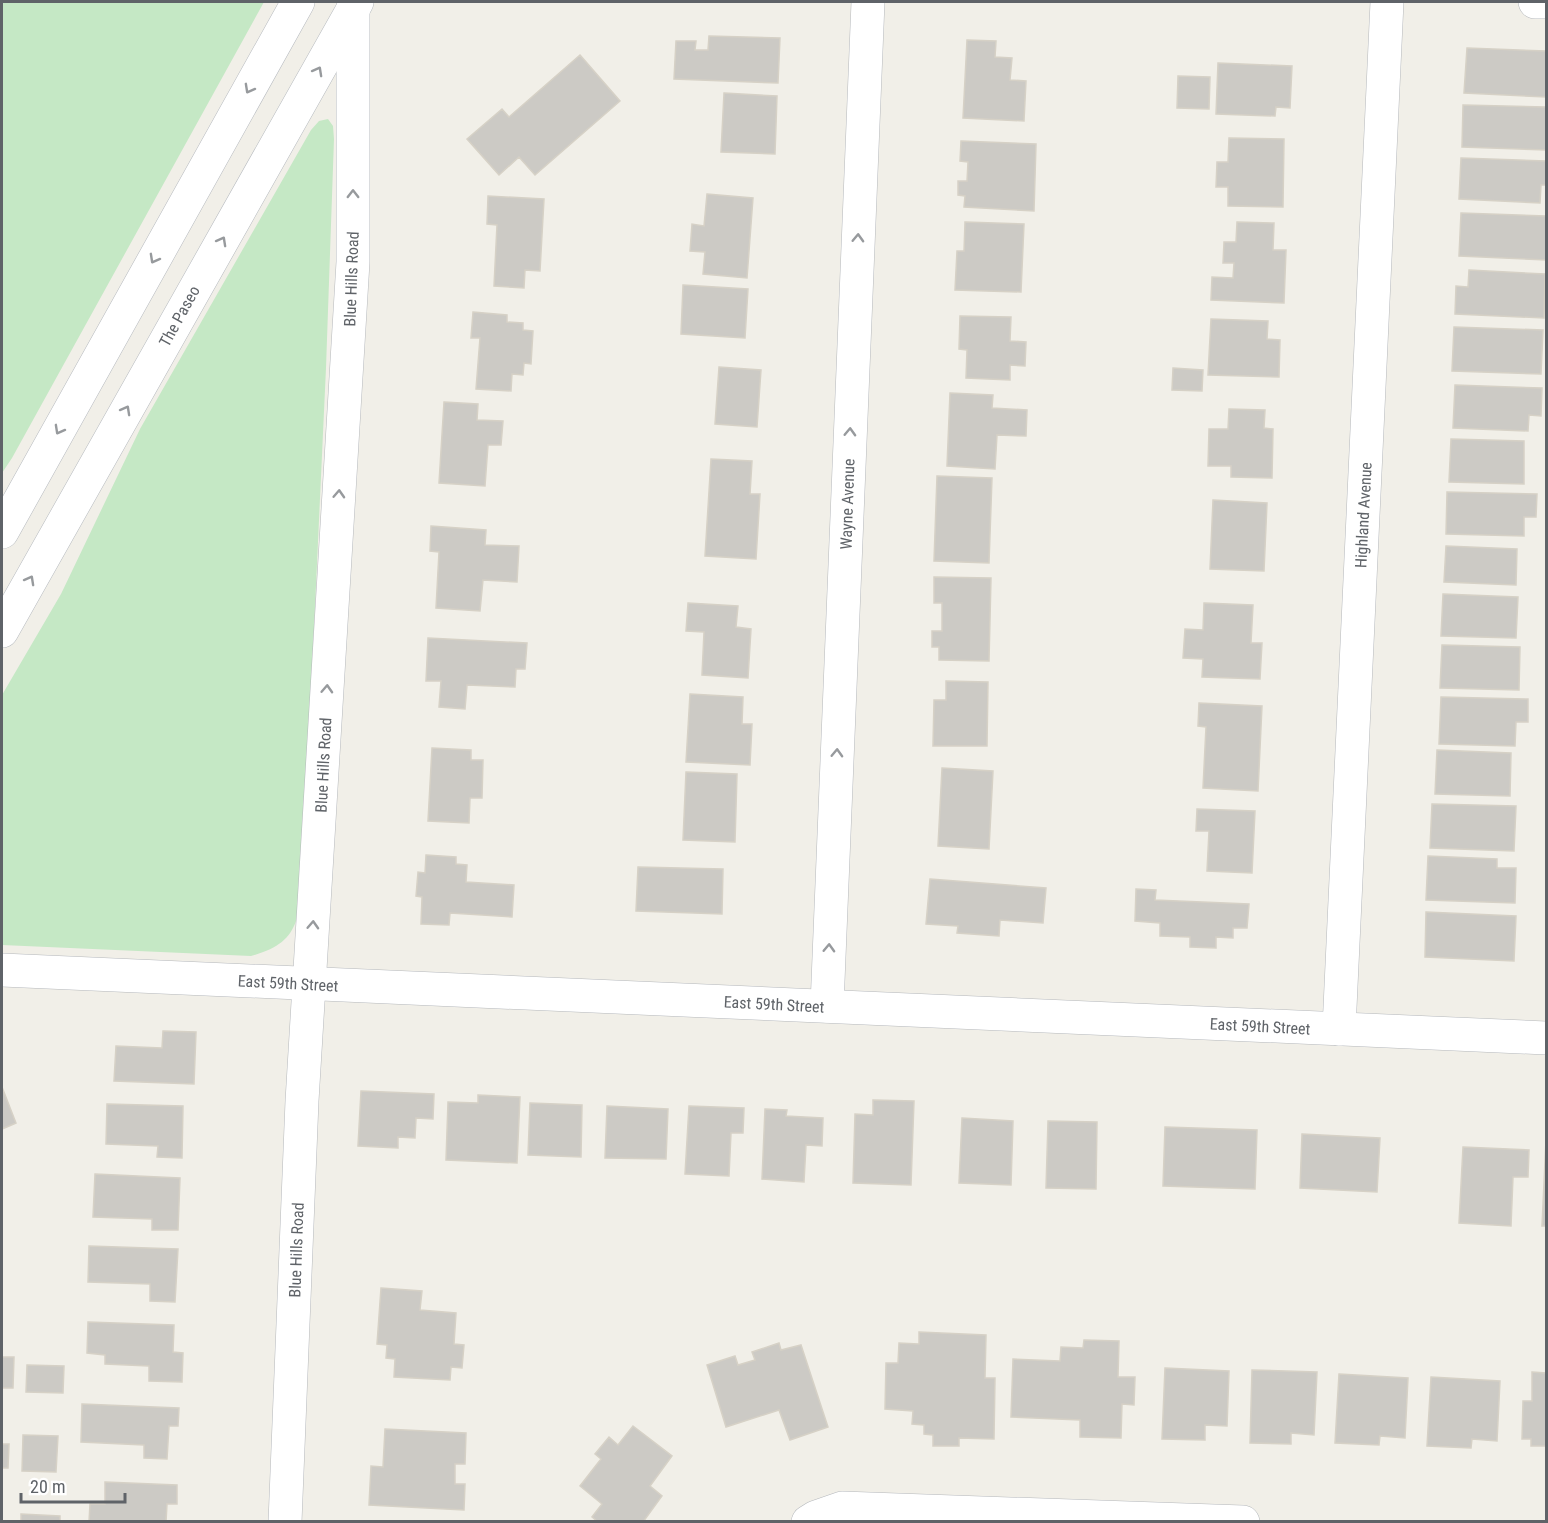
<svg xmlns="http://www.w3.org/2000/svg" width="1548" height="1523" viewBox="0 0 1548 1523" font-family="'Roboto Condensed',sans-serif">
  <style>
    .green { fill: #c5e8c5 }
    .building { fill: #cccac5; stroke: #d6d1c6; stroke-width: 1.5 }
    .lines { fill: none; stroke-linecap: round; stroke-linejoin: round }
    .minor-casing { stroke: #b5b8bc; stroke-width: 34 }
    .tertiary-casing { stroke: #b5b8bc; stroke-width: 34 }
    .secondary-casing { stroke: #b6babf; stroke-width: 34 }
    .minor { stroke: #fff; stroke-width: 33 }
    .tertiary { stroke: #fff; stroke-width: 33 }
    .secondary { stroke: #fff; stroke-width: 33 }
    .oneway { stroke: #979a9d }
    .labels { text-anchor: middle; stroke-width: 5; stroke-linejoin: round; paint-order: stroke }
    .street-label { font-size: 16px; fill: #5f6368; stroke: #fff }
  </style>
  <rect width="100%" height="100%" fill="#f1efe8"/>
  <!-- green -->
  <path class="green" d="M 2,2 L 264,2 L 12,458 L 2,473 Z
    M 328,119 L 333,126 L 334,139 L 326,368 L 303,868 C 298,914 304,942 251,956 L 2,945 L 2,695 L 61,594 L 140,429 L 311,130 L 319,121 Z"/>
  <!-- building -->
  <path class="building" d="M 709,36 L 780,38 L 778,83 L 674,79 L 676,41 L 696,41 L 695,50 L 708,50 Z
    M 967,40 L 996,41 L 995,57 L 1012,58 L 1010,80 L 1026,81 L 1024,121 L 963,118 Z
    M 1467,48 L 1546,51 L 1546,97 L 1464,93 Z
    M 580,55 L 620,101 L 535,175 L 519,157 L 499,175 L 467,139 L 502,109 L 509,117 Z
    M 1218,63 L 1292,66 L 1290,108 L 1276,107 L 1275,116 L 1216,114 Z
    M 1178,76 L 1210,77 L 1209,109 L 1177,108 Z
    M 724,93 L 777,96 L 775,154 L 721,152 Z
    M 1463,105 L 1546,107 L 1546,150 L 1462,147 Z
    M 1229,138 L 1284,139 L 1283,207 L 1228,206 L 1228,187 L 1216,187 L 1217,162 L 1228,162 Z
    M 961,141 L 1036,144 L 1034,211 L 964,207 L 965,196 L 958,195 L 958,181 L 967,181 L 968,162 L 960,161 Z
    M 1461,158 L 1546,161 L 1546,185 L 1541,185 L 1540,203 L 1459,199 Z
    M 707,194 L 753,198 L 747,278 L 703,274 L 705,252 L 690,251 L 692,224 L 704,226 Z
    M 488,196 L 544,199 L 540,271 L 525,270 L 524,288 L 494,286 L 497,225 L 487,224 Z
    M 1461,213 L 1546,216 L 1546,260 L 1459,256 Z
    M 965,222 L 1024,224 L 1021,292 L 955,290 L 957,251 L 964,251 Z
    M 1237,222 L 1274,223 L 1273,250 L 1286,250 L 1284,303 L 1211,300 L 1212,277 L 1233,278 L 1234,263 L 1223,263 L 1224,242 L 1236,242 Z
    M 1469,270 L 1545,274 L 1544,318 L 1455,314 L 1456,286 L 1468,287 Z
    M 683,285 L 748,289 L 745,338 L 681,334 Z
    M 473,312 L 507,315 L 507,322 L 523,323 L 523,330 L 533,331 L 531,364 L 524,363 L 523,375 L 512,374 L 511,391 L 476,389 L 480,338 L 471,338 Z
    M 960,316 L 1011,317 L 1010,341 L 1026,342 L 1025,366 L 1010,365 L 1010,380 L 966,378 L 967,350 L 959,349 Z
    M 1211,319 L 1268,321 L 1267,339 L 1280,340 L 1279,377 L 1208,375 Z
    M 1454,327 L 1543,330 L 1541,374 L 1452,371 Z
    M 719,367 L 761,370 L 757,427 L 715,424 Z
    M 1173,368 L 1203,370 L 1202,391 L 1172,390 Z
    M 1455,385 L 1542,388 L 1541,416 L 1529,415 L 1528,431 L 1453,428 Z
    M 950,393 L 993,395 L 992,408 L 1027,410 L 1026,436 L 997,435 L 995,469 L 947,466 Z
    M 444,402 L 478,404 L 477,420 L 503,421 L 501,445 L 488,445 L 485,486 L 439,483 Z
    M 1229,409 L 1265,410 L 1264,428 L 1273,429 L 1272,478 L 1231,477 L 1231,466 L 1208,466 L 1209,429 L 1228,429 Z
    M 1451,439 L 1524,441 L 1524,484 L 1449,482 Z
    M 711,459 L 752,461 L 750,494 L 760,494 L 756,559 L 705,556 Z
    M 937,476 L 992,478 L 989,563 L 934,561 Z
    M 1447,492 L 1537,494 L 1536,517 L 1524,517 L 1524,536 L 1446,534 Z
    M 1213,500 L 1267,503 L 1264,571 L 1210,569 Z
    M 431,526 L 486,530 L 485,545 L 519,546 L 517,582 L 483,580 L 480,611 L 436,608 L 439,552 L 430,551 Z
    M 1446,546 L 1517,549 L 1516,585 L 1444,582 Z
    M 934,577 L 991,578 L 989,661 L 939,660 L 939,647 L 932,647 L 932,631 L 942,631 L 942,603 L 934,603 Z
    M 1443,594 L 1518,597 L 1516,638 L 1441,636 Z
    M 688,603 L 738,606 L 736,627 L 751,629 L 748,678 L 702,675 L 704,632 L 686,631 Z
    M 1204,603 L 1253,605 L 1251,643 L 1262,643 L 1260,679 L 1202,677 L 1203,659 L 1183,658 L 1185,629 L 1203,630 Z
    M 428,638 L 527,643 L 525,669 L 516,669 L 515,687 L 467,685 L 465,709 L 439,707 L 441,681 L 426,681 Z
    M 1442,645 L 1520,647 L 1519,690 L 1440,688 Z
    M 946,681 L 988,682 L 987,746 L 933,746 L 934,700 L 946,700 Z
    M 690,694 L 743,697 L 742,724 L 752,724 L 750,765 L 686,762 Z
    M 1441,697 L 1528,699 L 1528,722 L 1516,722 L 1515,746 L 1439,744 Z
    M 1199,703 L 1262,706 L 1258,791 L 1203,788 L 1206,727 L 1198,726 Z
    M 432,748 L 471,750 L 471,760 L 483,760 L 482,798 L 470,798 L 469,823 L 428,821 Z
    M 1437,750 L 1511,753 L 1510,796 L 1435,794 Z
    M 942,768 L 993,771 L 989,849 L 938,846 Z
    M 686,772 L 737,774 L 735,842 L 683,840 Z
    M 1432,804 L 1516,806 L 1514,851 L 1430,848 Z
    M 1197,809 L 1255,811 L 1252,873 L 1207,871 L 1209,831 L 1196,831 Z
    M 426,855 L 456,857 L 456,864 L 467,865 L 466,882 L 514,885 L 512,917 L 450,913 L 449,925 L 421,924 L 422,897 L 416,896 L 418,872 L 425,873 Z
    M 1428,856 L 1497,859 L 1497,868 L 1516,868 L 1515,903 L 1426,900 Z
    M 638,867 L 723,869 L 722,914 L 636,911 Z
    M 930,879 L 1046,888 L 1043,923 L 1000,920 L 999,936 L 957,933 L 958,926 L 926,924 Z
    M 1136,889 L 1156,890 L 1155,900 L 1249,904 L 1247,928 L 1233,928 L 1233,938 L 1216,937 L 1216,948 L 1190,947 L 1190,937 L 1160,936 L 1160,923 L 1135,921 Z
    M 1426,912 L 1516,916 L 1514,961 L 1425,957 Z
    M 163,1031 L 196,1032 L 194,1084 L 114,1081 L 116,1046 L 162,1048 Z
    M 2,1087 L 16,1123 L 2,1129 Z
    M 361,1091 L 434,1094 L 433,1119 L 416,1118 L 415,1138 L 398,1137 L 398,1148 L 358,1146 Z
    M 478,1095 L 520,1097 L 517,1163 L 446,1160 L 448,1102 L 478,1103 Z
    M 873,1100 L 914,1101 L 911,1185 L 853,1183 L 855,1114 L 873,1115 Z
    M 530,1103 L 582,1105 L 581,1157 L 528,1155 Z
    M 107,1104 L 183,1106 L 182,1158 L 157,1157 L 158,1146 L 106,1144 Z
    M 607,1106 L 668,1109 L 666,1159 L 605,1158 Z
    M 689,1106 L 744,1108 L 743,1133 L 731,1133 L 729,1176 L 685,1174 Z
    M 765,1109 L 787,1110 L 786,1116 L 823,1118 L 822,1146 L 806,1145 L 804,1182 L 762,1179 Z
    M 962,1118 L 1013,1121 L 1011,1185 L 959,1183 Z
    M 1048,1121 L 1097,1122 L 1096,1189 L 1046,1188 Z
    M 1165,1127 L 1257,1130 L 1255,1189 L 1163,1186 Z
    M 1302,1134 L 1380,1138 L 1377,1192 L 1300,1188 Z
    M 1546,1140 L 1546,1226 L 1542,1226 Z
    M 1463,1147 L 1529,1150 L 1528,1177 L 1513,1177 L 1511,1226 L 1459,1223 Z
    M 95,1174 L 180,1178 L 178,1230 L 152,1230 L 152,1219 L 93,1217 Z
    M 89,1246 L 178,1249 L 175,1302 L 150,1301 L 150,1284 L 88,1282 Z
    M 381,1288 L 422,1291 L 420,1310 L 456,1313 L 454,1344 L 464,1345 L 462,1368 L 451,1367 L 450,1380 L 394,1377 L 395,1359 L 386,1358 L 387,1345 L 377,1344 Z
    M 88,1322 L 174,1325 L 173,1352 L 183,1353 L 182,1382 L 149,1381 L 149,1366 L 105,1364 L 105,1355 L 87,1353 Z
    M 919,1332 L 986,1335 L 985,1378 L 995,1378 L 994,1439 L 959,1438 L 959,1446 L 933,1446 L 933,1435 L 924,1434 L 924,1425 L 912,1424 L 913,1411 L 885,1409 L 886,1363 L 898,1363 L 899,1343 L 919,1344 Z
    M 1084,1340 L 1119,1341 L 1118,1377 L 1135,1377 L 1134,1405 L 1122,1404 L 1121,1438 L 1080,1437 L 1080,1420 L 1011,1417 L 1013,1359 L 1060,1361 L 1061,1347 L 1083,1348 Z
    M 779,1343 L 781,1350 L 801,1345 L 828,1427 L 790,1440 L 779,1410 L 726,1427 L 707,1365 L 735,1356 L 738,1365 L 755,1360 L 752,1352 Z
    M 2,1357 L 14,1357 L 13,1388 L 2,1388 Z
    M 27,1365 L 64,1366 L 63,1393 L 26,1392 Z
    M 1165,1368 L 1229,1371 L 1227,1426 L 1205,1425 L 1205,1440 L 1162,1439 Z
    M 1252,1370 L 1317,1372 L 1314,1435 L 1291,1433 L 1291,1444 L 1250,1443 Z
    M 1532,1372 L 1546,1373 L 1546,1446 L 1531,1446 L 1531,1439 L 1522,1439 L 1523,1401 L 1532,1401 Z
    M 1339,1374 L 1408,1378 L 1405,1438 L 1380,1436 L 1379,1445 L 1335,1443 Z
    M 1431,1377 L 1500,1381 L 1497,1441 L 1472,1439 L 1471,1448 L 1427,1446 Z
    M 82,1404 L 179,1408 L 178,1426 L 169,1426 L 167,1459 L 144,1458 L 144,1445 L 81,1442 Z
    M 633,1426 L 672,1456 L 650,1486 L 662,1496 L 643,1522 L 598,1522 L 592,1517 L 602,1504 L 580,1486 L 601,1459 L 595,1454 L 609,1437 L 618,1445 Z
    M 385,1429 L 466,1433 L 465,1464 L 455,1464 L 455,1484 L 465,1484 L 464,1510 L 369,1505 L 371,1466 L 383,1467 Z
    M 23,1435 L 58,1436 L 56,1472 L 22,1471 Z
    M 2,1444 L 9,1444 L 8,1468 L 2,1468 Z
    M 105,1482 L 177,1485 L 177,1504 L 167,1504 L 166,1522 L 89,1522 L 90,1504 L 105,1504 Z
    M 21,1514 L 60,1516 L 60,1522 L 21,1522 Z"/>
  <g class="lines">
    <!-- minor casing -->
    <g class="minor-casing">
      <path id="minor" d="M 1535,2 L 1546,2
        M 827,1006 L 868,2
        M 1339,1029 L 1387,2
        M 285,1522 L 302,1101 L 353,262 L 353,8
        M 808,1522 L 816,1517 L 842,1508 L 1243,1522"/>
    </g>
    <!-- tertiary casing -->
    <g class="tertiary-casing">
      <path id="tertiary" d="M 2,970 L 1546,1038"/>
    </g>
    <!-- secondary casing -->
    <g class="secondary-casing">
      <path id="secondary" d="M 2,532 L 298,2
        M 2,631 L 357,2"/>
    </g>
    <!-- minor -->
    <use href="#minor" class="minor"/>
    <!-- tertiary -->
    <use href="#tertiary" class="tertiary"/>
    <!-- secondary -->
    <use href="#secondary" class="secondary"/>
  </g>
  <!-- one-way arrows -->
  <defs><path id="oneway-chevron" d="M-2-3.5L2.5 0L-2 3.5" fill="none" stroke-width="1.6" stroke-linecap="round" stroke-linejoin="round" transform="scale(1.5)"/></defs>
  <g class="oneway">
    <use href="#oneway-chevron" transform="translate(318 71) rotate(-61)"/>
    <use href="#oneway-chevron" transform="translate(249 89) rotate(119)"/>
    <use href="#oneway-chevron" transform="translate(353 194) rotate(-90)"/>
    <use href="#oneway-chevron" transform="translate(858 238) rotate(-88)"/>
    <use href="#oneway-chevron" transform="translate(222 241) rotate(-61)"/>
    <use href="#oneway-chevron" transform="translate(154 259) rotate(119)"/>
    <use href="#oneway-chevron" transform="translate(126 410) rotate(-61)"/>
    <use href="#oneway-chevron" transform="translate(59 430) rotate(119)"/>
    <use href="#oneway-chevron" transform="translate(850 432) rotate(-88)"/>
    <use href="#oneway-chevron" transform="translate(339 494) rotate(-87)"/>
    <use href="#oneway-chevron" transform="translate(30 580) rotate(-61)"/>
    <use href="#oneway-chevron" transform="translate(327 689) rotate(-87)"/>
    <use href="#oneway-chevron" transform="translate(837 753) rotate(-88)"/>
    <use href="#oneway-chevron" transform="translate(313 925) rotate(-87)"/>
    <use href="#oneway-chevron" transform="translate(829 948) rotate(-88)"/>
  </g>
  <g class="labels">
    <!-- street labels -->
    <g class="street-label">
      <text transform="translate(351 279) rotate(-88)" y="6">Blue Hills Road</text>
      <text transform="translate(179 316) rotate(-61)" y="6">The Paseo</text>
      <text transform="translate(847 504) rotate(-88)" y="6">Wayne Avenue</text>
      <text transform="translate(1363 515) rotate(-87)" y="6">Highland Avenue</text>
      <text transform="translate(323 765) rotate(-87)" y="6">Blue Hills Road</text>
      <text transform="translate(288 983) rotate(3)" y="6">East 59th Street</text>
      <text transform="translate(774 1004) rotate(3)" y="6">East 59th Street</text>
      <text transform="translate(1260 1026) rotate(3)" y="6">East 59th Street</text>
      <text transform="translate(296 1250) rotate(-88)" y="6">Blue Hills Road</text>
    </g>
  </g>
  <!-- border -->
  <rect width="1548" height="1523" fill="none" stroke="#5f6368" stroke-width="6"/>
  <!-- scale -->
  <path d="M21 1493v9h104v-9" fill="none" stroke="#5f6368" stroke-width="3"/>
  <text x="30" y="1493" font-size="18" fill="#5f6368" stroke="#ffffff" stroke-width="4.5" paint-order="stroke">20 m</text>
</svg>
